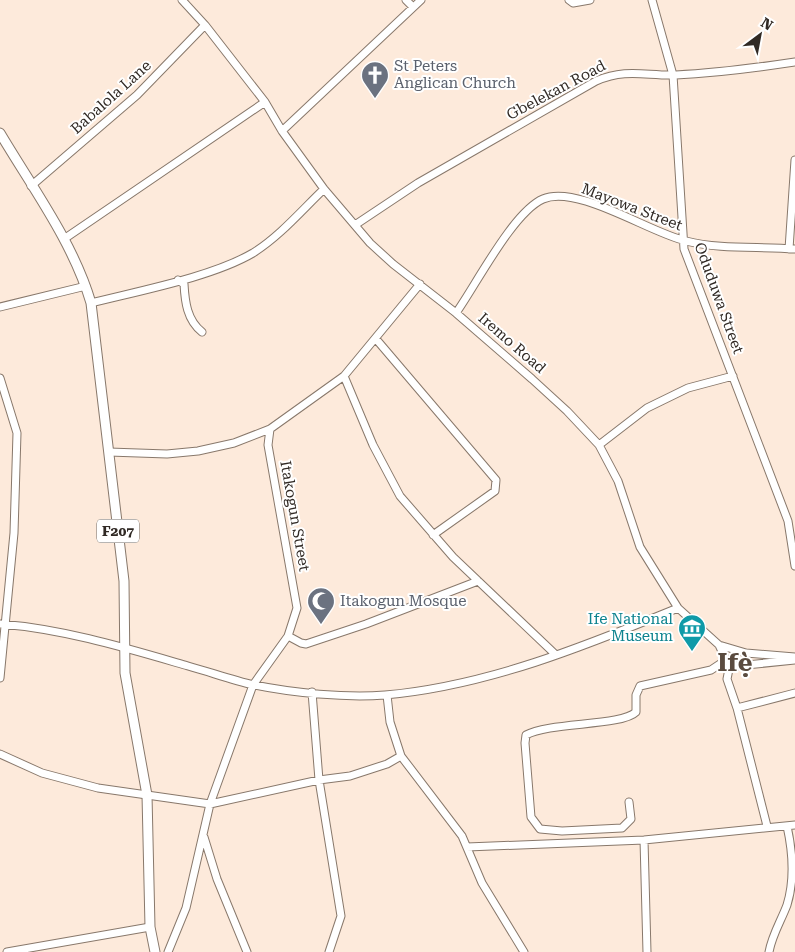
<svg xmlns="http://www.w3.org/2000/svg" width="795" height="952" viewBox="0 0 795 952" font-family="'Roboto Serif',serif">
  <style>
    .lines { fill: none; stroke-linecap: round; stroke-linejoin: round }
    .minor-casing { stroke: #88786b; stroke-width: 9 }
    .major-casing { stroke: #88786b; stroke-width: 11 }
    .minor { stroke: #fff; stroke-width: 7 }
    .major { stroke: #fff; stroke-width: 9 }
    .labels { text-anchor: middle; stroke-width: 4; stroke-linejoin: round; paint-order: stroke }
    .shield { fill: #fff; stroke: #6f6a66; stroke-width: 1 }
    .shield-label { font-size: 14px; font-weight: bold; fill: #312a25 }
    .worship-label { font-size: 15px; fill: #5b616d; stroke: #fff; text-anchor: start }
    .street-label { font-size: 15px; fill: #312a25; stroke: #fff }
    .culture-label { font-size: 15px; fill: #0d838f; stroke: #fff; text-anchor: end }
    .town-label { font-size: 25px; font-weight: bold; fill: #5a4b3f; stroke: #fff }
  </style>
  <rect width="100%" height="100%" fill="#fdeadb"/>
  <g class="lines">
    <!-- minor casing -->
    <g class="minor-casing">
      <path id="minor" d="M 182,0 L 205,25 L 265,102 L 282,131 L 324,189 L 370,243 L 393,264 L 456,313 L 532,379 L 567,411 L 599,445 L 618,481 L 640,547 L 678,608 L 719,645 L 746,653 L 795,657
        M 406,0 L 413,7
        M 569,0 L 573,3 L 590,0
        M 652,0 L 673,75 L 684,249 L 788,521 L 795,566
        M 282,131 L 421,0
        M 31,186 L 137,95 L 205,25
        M 355,225 L 418,183 L 596,81 C 627,68 645,76 676,75 C 716,73 755,68 795,62
        M 64,239 L 265,102
        M 789,249 L 795,160
        M 178,280 L 184,284 C 185,302 187,320 202,332
        M 91,303 C 138,291 212,277 253,253 C 280,236 301,211 324,189
        M 0,307 L 86,286
        M 456,313 C 476,285 513,212 543,199 C 577,184 650,233 686,241 C 721,250 759,246 795,249
        M 376,339 L 496,480 L 495,491 L 433,535
        M 344,376 L 373,445 L 400,496 L 453,557 L 556,655
        M 0,378 L 17,433 L 14,533 L 0,678
        M 599,445 L 647,408 L 688,388 L 733,376
        M 109,452 L 167,454 L 198,451 L 234,443 L 270,429 L 344,376 L 420,284
        M 0,624 C 64,629 126,648 188,666 C 210,672 232,680 254,685 C 293,693 345,698 385,695 C 487,686 585,646 678,608
        M 288,636 L 301,643 L 306,644 L 366,624 L 478,581
        M 719,645 L 726,660 L 736,666 L 795,660
        M 730,664 L 727,679 L 737,708
        M 312,692 L 319,780 L 341,916 L 329,952
        M 387,695 L 390,722 L 401,756 L 462,836 L 482,883 L 524,952
        M 0,754 L 42,773 L 98,788 L 210,804 L 319,780 L 350,776 L 387,764 L 401,756
        M 629,802 L 631,819 L 622,828 L 562,831 L 540,829 L 531,817 L 525,743 L 526,735 C 549,722 622,726 636,712 L 636,695 L 640,686 L 711,670 L 726,660
        M 767,826 L 737,708 L 795,693
        M 204,837 L 217,879 L 247,952
        M 644,840 L 647,952
        M 467,847 L 644,840 L 795,825
        M 7,952 L 150,927
        M 168,952 L 186,908 L 210,804 L 253,685 L 288,636 L 297,608 L 268,445 L 270,429
        M 769,952 C 772,935 781,921 787,905 C 795,879 793,853 787,826"/>
    </g>
    <!-- major casing -->
    <g class="major-casing">
      <path id="major" d="M 0,133 C 32,187 73,242 91,303 L 124,581 L 125,673 L 147,795 L 150,927 L 155,952"/>
    </g>
    <!-- minor -->
    <use href="#minor" class="minor"/>
    <!-- major -->
    <use href="#major" class="major"/>
  </g>
  <!-- icons -->
  <defs>
    <g id="church-pin" transform="scale(1.4375)"><path d="M0 17L-7.5 6A9.5 9.5 0 1 1 7.5 6Z" fill="#6b7280" stroke="#fff"/><path d="M-1.2-6h2.4v3.5h3.3v2.4h-3.3V6h-2.4V-.1h-3.3v-2.4h3.3Z" fill="#fff"/></g>
    <g id="mosque-pin" transform="scale(1.4375)"><path d="M0 17L-7.5 6A9.5 9.5 0 1 1 7.5 6Z" fill="#6b7280" stroke="#fff"/><path d="M3.5-4.9A6 6 0 1 0 3.5 4.9A5 5 0 1 1 3.5-4.9Z" fill="#fff"/></g>
    <g id="museum-pin" transform="scale(1.4375)"><path d="M0 17L-7.5 6A9.5 9.5 0 1 1 7.5 6Z" fill="#0f9aa8" stroke="#fff"/><path d="M0-6L6-3V-2H-6V-3ZM-5-1h2V3h-2ZM-1-1h2V3h-2ZM3-1h2V3H3ZM-6 4H6V6H-6Z" fill="#fff"/></g>
  </defs>
  <g fill-rule="evenodd">
    <use href="#church-pin" x="375" y="75"/>
    <use href="#mosque-pin" x="321" y="601"/>
    <use href="#museum-pin" x="692" y="628"/>
  </g>
  <g class="labels">
    <!-- shield labels -->
    <rect class="shield" x="97" y="519.5" width="42" height="23" rx="4"/>
    <g class="shield-label">
      <text x="118" y="536">F207</text>
    </g>
    <!-- worship labels -->
    <g class="worship-label">
      <text x="394" y="71">St Peters<tspan x="394" dy="17">Anglican Church</tspan></text>
      <text x="340" y="606">Itakogun Mosque</text>
    </g>
    <!-- street labels -->
    <g class="street-label">
      <text transform="translate(556 90) rotate(-28)" y="5">Gbelekan Road</text>
      <text transform="translate(111 97) rotate(-42)" y="5">Babalola Lane</text>
      <text transform="translate(632 207) rotate(21)" y="5">Mayowa Street</text>
      <text transform="translate(719 298) rotate(70)" y="5">Oduduwa Street</text>
      <text transform="translate(512 343) rotate(41)" y="5">Iremo Road</text>
      <text transform="translate(295 516) rotate(80)" y="5">Itakogun Street</text>
    </g>
    <!-- culture labels -->
    <g class="culture-label">
      <text x="673" y="624">Ife National<tspan x="673" dy="17">Museum</tspan></text>
    </g>
    <!-- town labels -->
    <g class="town-label">
      <text x="735" y="671">Ifẹ̀</text>
    </g>
  </g>
  <!-- north arrow -->
  <g transform="translate(760 35) rotate(32)" stroke="#ffffff" stroke-width="4" paint-order="stroke">
  <path d="M0-4L9 19L0 12L-9 19Z" fill="#312a25"/>
  <text y="-8" font-size="14" font-weight="bold" text-anchor="middle" fill="#312a25">N</text>
  </g>
</svg>
